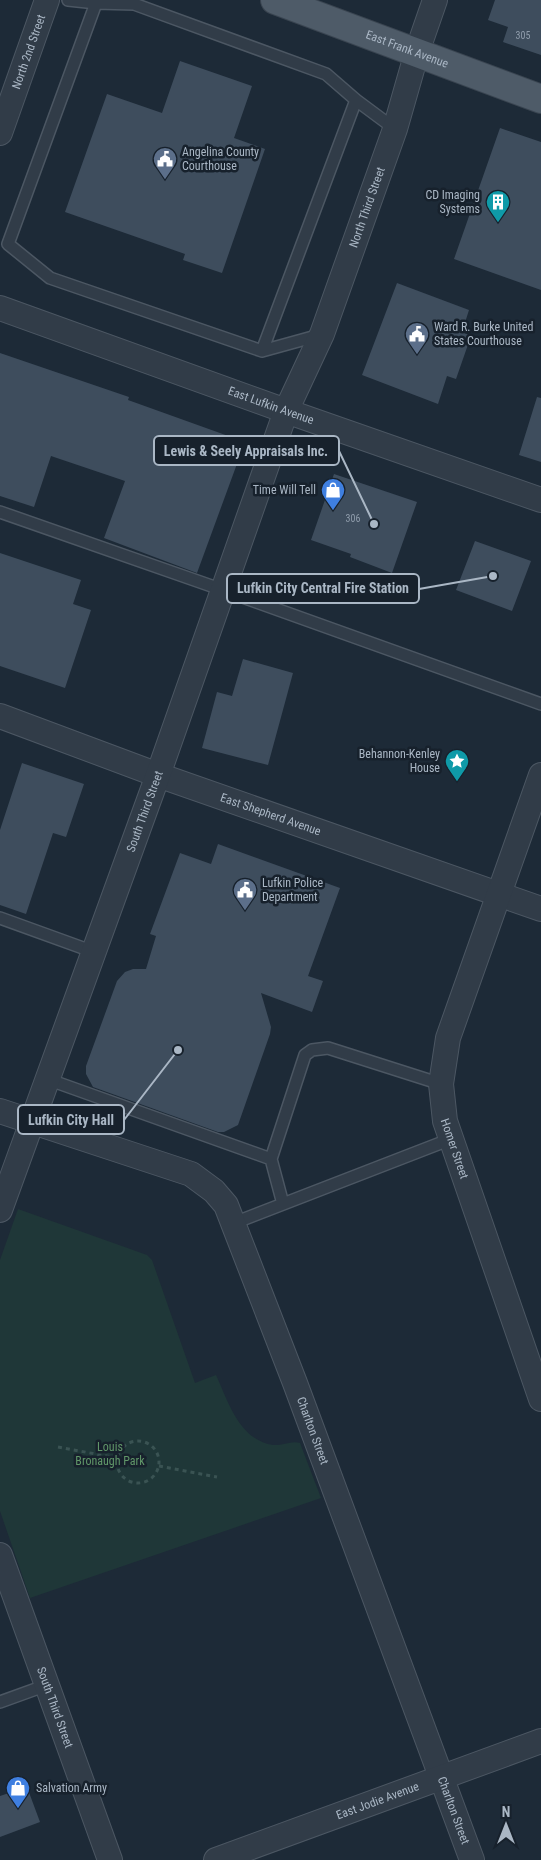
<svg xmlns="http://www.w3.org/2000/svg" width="541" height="1860" viewBox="0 0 541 1860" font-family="'Roboto Condensed',sans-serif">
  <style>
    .green { fill: #1f3738 }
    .building { fill: #3e4d5d }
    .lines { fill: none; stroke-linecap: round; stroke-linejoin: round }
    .service-casing { stroke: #4c5763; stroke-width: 14 }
    .minor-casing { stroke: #4c5763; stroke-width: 26 }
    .primary-casing { stroke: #3a4551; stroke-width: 30 }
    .path { stroke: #3a5353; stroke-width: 3; stroke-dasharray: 4 4; stroke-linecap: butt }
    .service { stroke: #313c48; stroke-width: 11 }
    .minor { stroke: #313c48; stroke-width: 24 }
    .primary { stroke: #4e5b68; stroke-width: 28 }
    .labels { text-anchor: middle; stroke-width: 5; stroke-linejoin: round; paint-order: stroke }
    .number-label { font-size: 10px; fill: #8f9cab }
    .street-label { font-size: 12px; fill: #aab7c5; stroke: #17212c }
    .poi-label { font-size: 12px; fill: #aab7c5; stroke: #17212c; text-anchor: start }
    .park-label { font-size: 12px; fill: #619769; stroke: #17212c }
    .leader { fill: none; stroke: #aab7c5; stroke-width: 2 }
    .callout-dot { fill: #aab7c5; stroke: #17212c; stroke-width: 2 }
    .callout { fill: #17212c; stroke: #aab7c5; stroke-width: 2 }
    .callout-label { font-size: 14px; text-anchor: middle; font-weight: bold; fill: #aab7c5 }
  </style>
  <rect width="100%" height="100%" fill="#1d2a37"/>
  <!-- green -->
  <path class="green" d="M 18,1209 L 147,1255 L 152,1260 L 195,1383 L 216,1375 C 228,1401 239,1440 273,1445 C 282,1446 292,1440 300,1443 L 321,1498 L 30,1598 L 0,1511 L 0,1260 Z"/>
  <!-- building -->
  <path class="building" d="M 495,0 L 541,0 L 541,55 L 503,42 L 508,27 L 488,20 Z
    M 180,61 L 252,86 L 234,138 L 265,149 L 222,273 L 183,260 L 185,254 L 65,212 L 107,94 L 162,113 Z
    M 500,128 L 541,142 L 541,290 L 454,259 Z
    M 397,283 L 469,310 L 462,332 L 471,336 L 456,379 L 447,376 L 438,404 L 362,375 Z
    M 0,353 L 129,397 L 128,400 L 245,442 L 197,573 L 104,538 L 125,481 L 51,456 L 34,507 L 0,496 Z
    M 537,397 L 541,398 L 541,462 L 519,455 Z
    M 334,474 L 417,502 L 392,573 L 350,557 L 351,554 L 311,540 Z
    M 475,541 L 531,561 L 512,611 L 456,590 Z
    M 0,553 L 81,580 L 73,604 L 91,610 L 65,688 L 0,666 Z
    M 243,659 L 293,673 L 268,765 L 202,748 L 217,692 L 232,696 Z
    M 22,763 L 84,784 L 66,837 L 53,833 L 26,914 L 0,905 L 0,830 Z
    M 218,844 L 340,888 L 308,976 L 323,981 L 312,1012 L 261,993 L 271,1027 L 270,1034 L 238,1125 L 224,1132 L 218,1132 L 93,1087 L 86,1074 L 86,1066 L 117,981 L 125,972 L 133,969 L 146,969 L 156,936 L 150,934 L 180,853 L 211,864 Z
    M 27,1787 L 40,1822 L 0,1837 L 0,1796 Z"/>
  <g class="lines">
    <!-- service casing -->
    <g class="service-casing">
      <path id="service" d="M 68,0 L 96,3
        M 96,3 L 134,4 L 326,74 L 356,100 L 262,351 L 50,278 L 8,244 Z
        M 356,100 L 395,129
        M 262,351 L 320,335
        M 0,512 L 223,590 L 541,704
        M 0,918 L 94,952
        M 47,1079 L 271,1159
        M 283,1204 L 271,1159 L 305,1055 L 312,1050 L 328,1048 L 441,1084
        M 234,1223 L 451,1139
        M 0,1702 L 47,1685"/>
    </g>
    <!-- minor casing -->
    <g class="minor-casing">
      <g id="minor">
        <path id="s1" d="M 0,133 L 47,0"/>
        <path id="s2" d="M 0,308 L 286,411 L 541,500"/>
        <path id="s3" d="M 0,716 L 158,775 L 541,909"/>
        <path id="s4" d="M 541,775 L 448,1038 L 441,1084 L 445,1121 L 541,1399"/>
        <path id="s5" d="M 0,1111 L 191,1174 L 214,1191 L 226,1205 L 295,1383 L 472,1860"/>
        <path id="s6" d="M 0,1210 L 158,775 L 286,411 L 322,334 L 395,129 L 417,52 L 435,0"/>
        <path id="s7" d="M 0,1555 L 110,1860"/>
        <path id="s8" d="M 216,1860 L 541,1741"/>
      </g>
    </g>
    <!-- primary casing -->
    <g class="primary-casing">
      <g id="primary">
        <path id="s9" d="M 275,0 L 541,99"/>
      </g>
    </g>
    <!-- path -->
    <path class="path" d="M117 1462a21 21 0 1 1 42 0a21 21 0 1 1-42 0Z
      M 58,1447 L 117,1458
      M 159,1466 L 217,1477"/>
    <!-- service -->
    <use href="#service" class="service"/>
    <!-- minor -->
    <use href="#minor" class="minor"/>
    <!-- primary -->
    <use href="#primary" class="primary"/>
  </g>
  <!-- icons -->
  <defs>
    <g id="civic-pin" transform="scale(1.25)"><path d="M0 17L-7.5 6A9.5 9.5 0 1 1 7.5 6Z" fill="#5c6f8a" stroke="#17212c"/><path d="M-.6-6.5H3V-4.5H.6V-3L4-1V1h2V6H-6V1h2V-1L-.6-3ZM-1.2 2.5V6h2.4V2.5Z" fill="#fff"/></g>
    <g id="building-pin" transform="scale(1.25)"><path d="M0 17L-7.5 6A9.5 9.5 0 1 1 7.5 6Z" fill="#0f9aa8" stroke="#17212c"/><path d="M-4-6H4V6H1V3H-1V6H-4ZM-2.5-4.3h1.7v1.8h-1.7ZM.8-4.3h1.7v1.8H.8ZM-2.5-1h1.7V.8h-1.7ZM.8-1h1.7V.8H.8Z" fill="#fff"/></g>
    <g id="shop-pin" transform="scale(1.25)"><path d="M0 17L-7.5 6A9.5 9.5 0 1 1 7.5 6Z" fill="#3f7fe0" stroke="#17212c"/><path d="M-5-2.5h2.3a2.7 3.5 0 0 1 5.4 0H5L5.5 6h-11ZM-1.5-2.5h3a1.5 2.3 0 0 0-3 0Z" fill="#fff"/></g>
    <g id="sight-pin" transform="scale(1.25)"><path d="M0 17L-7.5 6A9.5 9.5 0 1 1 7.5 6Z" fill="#0f9aa8" stroke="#17212c"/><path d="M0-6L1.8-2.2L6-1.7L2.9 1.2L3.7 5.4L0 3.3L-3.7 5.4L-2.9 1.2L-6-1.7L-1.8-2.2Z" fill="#fff"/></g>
  </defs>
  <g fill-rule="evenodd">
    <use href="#civic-pin" x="165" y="159"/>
    <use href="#building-pin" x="498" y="202"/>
    <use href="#civic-pin" x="417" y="334"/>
    <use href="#shop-pin" x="333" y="490"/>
    <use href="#sight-pin" x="457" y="761"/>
    <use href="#civic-pin" x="245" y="890"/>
    <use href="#shop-pin" x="18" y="1788"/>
  </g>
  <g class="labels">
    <!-- number labels -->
    <g class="number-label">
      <text x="523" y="39">305</text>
      <text x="353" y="522">306</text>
    </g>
    <!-- street labels -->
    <g class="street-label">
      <text dy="4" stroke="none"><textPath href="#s9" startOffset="141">East Frank Avenue</textPath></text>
      <text dy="4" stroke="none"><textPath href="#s1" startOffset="86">North 2nd Street</textPath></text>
      <text dy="4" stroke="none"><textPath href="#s6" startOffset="1068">North Third Street</textPath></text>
      <text dy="4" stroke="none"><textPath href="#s2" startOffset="288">East Lufkin Avenue</textPath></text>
      <text dy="4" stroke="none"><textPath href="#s6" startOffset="424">South Third Street</textPath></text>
      <text dy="4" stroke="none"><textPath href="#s3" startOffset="288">East Shepherd Avenue</textPath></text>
      <text dy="4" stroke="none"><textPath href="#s4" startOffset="392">Homer Street</textPath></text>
      <text dy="4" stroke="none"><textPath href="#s5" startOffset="490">Charlton Street</textPath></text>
      <text dy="4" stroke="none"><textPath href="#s7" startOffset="162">South Third Street</textPath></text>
      <text dy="4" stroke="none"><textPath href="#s8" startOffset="172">East Jodie Avenue</textPath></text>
      <text dy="4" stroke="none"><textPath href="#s5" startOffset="895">Charlton Street</textPath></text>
    </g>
    <!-- poi labels -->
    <g class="poi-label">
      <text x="182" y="156">Angelina County<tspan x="182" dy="14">Courthouse</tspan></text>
      <text x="480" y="199" text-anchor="end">CD Imaging<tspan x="480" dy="14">Systems</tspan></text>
      <text x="434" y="331">Ward R. Burke United<tspan x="434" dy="14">States Courthouse</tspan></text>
      <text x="316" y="494" text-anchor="end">Time Will Tell</text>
      <text x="440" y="758" text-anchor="end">Behannon-Kenley<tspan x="440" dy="14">House</tspan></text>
      <text x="262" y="887">Lufkin Police<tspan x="262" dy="14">Department</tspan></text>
      <text x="36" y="1792">Salvation Army</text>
    </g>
    <!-- park labels -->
    <g class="park-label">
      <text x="110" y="1451">Louis<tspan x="110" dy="14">Bronaugh Park</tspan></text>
    </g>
  </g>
  <!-- callouts -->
  <path class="leader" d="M374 524L339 451M493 576L419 589M178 1050L124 1120"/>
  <g class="callout-dot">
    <circle cx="374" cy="524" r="5"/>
    <circle cx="493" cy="576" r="5"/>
    <circle cx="178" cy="1050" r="5"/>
  </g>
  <g class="callout">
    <rect x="154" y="436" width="185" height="29" rx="5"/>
    <rect x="227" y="574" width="192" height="29" rx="5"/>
    <rect x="18" y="1105" width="106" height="29" rx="5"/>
  </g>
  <g class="callout-label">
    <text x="246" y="456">Lewis &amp; Seely Appraisals Inc.</text>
    <text x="323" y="593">Lufkin City Central Fire Station</text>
    <text x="71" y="1125">Lufkin City Hall</text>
  </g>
  <!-- north arrow -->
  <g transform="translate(506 1825)" stroke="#17212c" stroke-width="4" paint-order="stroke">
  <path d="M0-4L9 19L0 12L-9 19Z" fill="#aab7c5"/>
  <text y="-8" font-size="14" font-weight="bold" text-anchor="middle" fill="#aab7c5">N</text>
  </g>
</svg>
